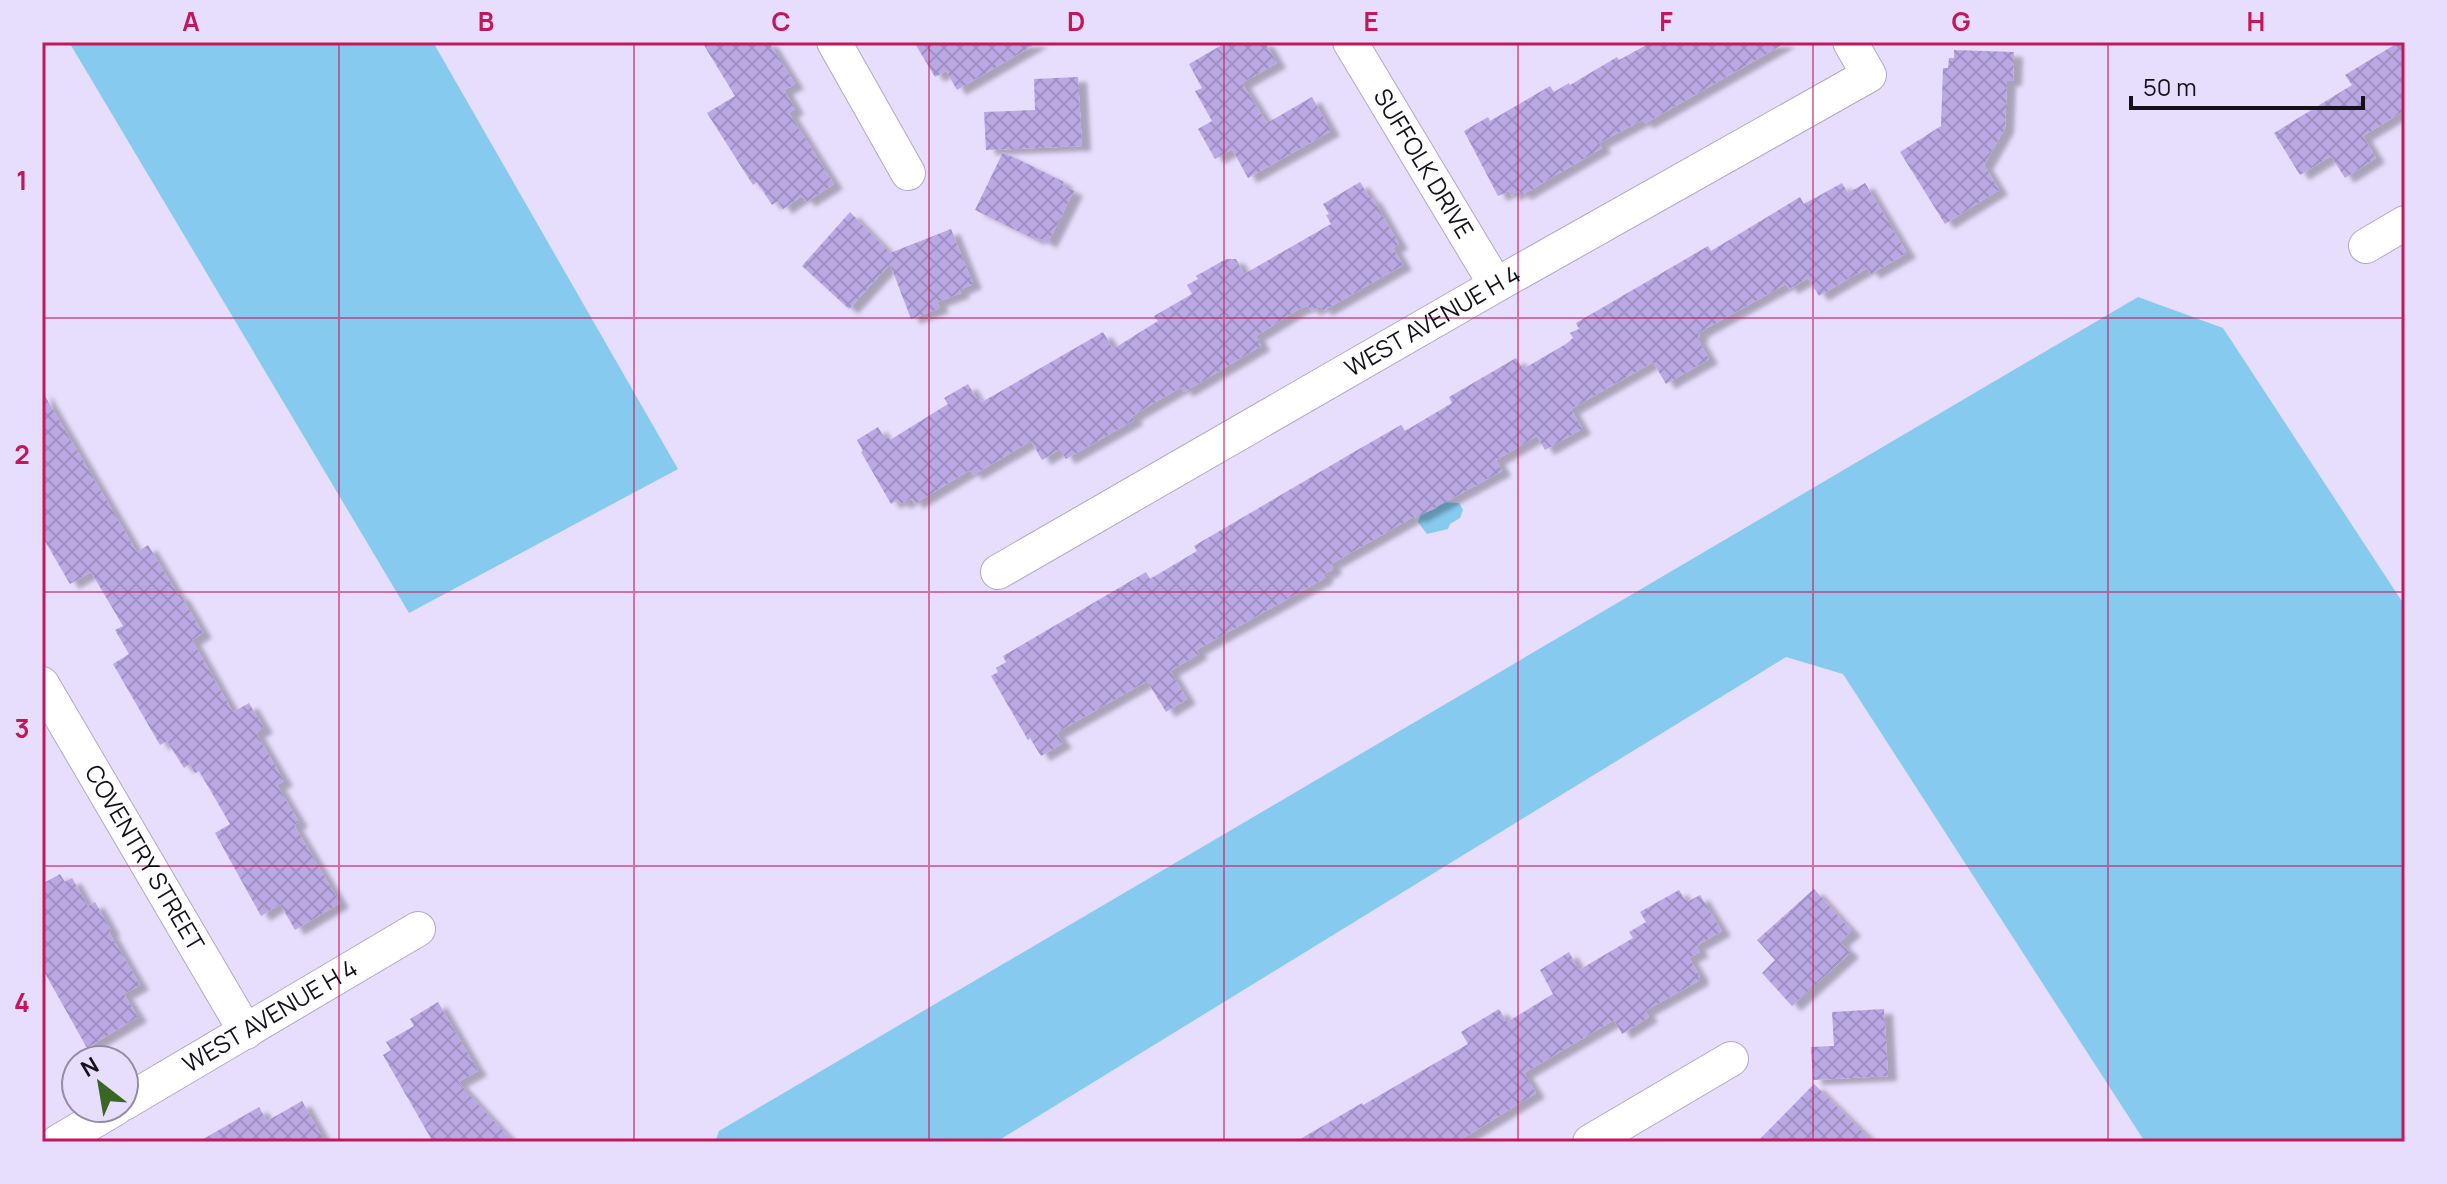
<svg xmlns="http://www.w3.org/2000/svg" width="2447" height="1184" viewBox="0 0 2447 1184" font-family="Manrope,sans-serif">
  <style>
    .water { fill: #86caef }
    .building { fill: url(#building-cross-hatch); filter: url(#shadow) }
    .lines { fill: none; stroke-linecap: round; stroke-linejoin: round }
    .minor-casing { stroke: #b0a8c5; stroke-width: 36 }
    .minor { stroke: #fff; stroke-width: 34 }
    .grid { fill: none; stroke: #c2185b; stroke-width: 2; stroke-opacity: 0.55 }
    .labels { text-anchor: middle; stroke-width: 8; stroke-linejoin: round; paint-order: stroke }
    .street-label { font-size: 24px; fill: #14111b; stroke: #e7defd }
    .neatline { fill: none; stroke: #c2185b; stroke-width: 3 }
    .grid-label { font-size: 26px; text-anchor: middle; font-weight: bold; fill: #c2185b }
  </style>
  <defs>
    <pattern id="building-cross-hatch" width="8" height="8" patternUnits="userSpaceOnUse" patternTransform="scale(2)"><rect width="8" height="8" fill="#baa8e4"/><path d="M0 0l8 8M0 8l8-8" fill="none" stroke="#9f90c3"/></pattern>
    <filter id="shadow"><feDropShadow dx="9" dy="5" stdDeviation="2" flood-color="#0004"/></filter>
  </defs>
  <rect width="100%" height="100%" fill="#e7defd"/>
  <!-- water -->
  <path class="water" d="M 69,42 L 433,42 L 678,469 L 409,613 Z
    M 2138,297 L 2223,328 L 2405,606 L 2405,1142 L 2145,1142 L 1843,674 L 1786,657 L 996,1142 L 715,1142 L 719,1131 Z
    M 1442,502 L 1459,503 L 1463,510 L 1460,518 L 1450,524 L 1448,529 L 1427,534 L 1418,522 L 1421,514 L 1435,509 Z"/>
  <!-- building -->
  <path class="building" d="M 702,42 L 769,42 L 795,84 L 784,90 L 795,109 L 789,113 L 834,184 L 806,202 L 802,196 L 783,209 L 778,201 L 772,205 L 757,182 L 753,185 L 707,113 L 735,96 Z
    M 914,42 L 1039,42 L 957,90 L 946,71 L 935,77 Z
    M 1227,42 L 1265,42 L 1277,63 L 1242,83 L 1267,123 L 1312,97 L 1331,131 L 1248,178 L 1232,149 L 1215,159 L 1198,129 L 1212,121 L 1195,91 L 1202,88 L 1189,64 Z
    M 1652,42 L 1787,42 L 1644,124 L 1642,120 L 1599,143 L 1602,148 L 1522,195 L 1519,191 L 1511,196 L 1509,191 L 1498,196 L 1464,131 L 1488,117 L 1490,121 L 1550,86 L 1554,92 L 1569,83 L 1570,85 L 1617,57 L 1619,60 Z
    M 2399,42 L 2405,42 L 2405,110 L 2363,136 L 2376,158 L 2345,178 L 2331,156 L 2300,175 L 2274,133 L 2352,85 L 2345,75 Z
    M 1954,50 L 2014,52 L 2013,81 L 2007,81 L 2005,128 L 1984,165 L 1999,190 L 1945,224 L 1900,152 L 1941,126 L 1943,68 L 1948,68 L 1949,58 L 1954,58 Z
    M 1078,77 L 1082,146 L 986,150 L 984,112 L 1035,110 L 1034,79 Z
    M 1003,152 L 1064,182 L 1062,185 L 1074,191 L 1048,243 L 1037,237 L 1036,240 L 975,210 Z
    M 1360,182 L 1370,198 L 1372,197 L 1399,244 L 1393,248 L 1403,265 L 1323,311 L 1320,306 L 1311,311 L 1308,306 L 1299,309 L 1256,336 L 1261,346 L 1184,392 L 1181,387 L 1132,416 L 1134,420 L 1066,459 L 1060,449 L 1042,460 L 1031,441 L 973,475 L 970,470 L 914,504 L 911,498 L 901,504 L 898,500 L 891,504 L 861,452 L 863,451 L 857,440 L 878,427 L 885,439 L 888,437 L 890,440 L 948,404 L 944,398 L 968,384 L 977,399 L 979,397 L 982,402 L 1103,332 L 1113,349 L 1158,321 L 1154,316 L 1192,294 L 1187,285 L 1198,279 L 1196,276 L 1226,259 L 1236,259 L 1244,274 L 1331,224 L 1326,215 L 1329,214 L 1323,204 Z
    M 1842,183 L 1848,193 L 1865,183 L 1907,253 L 1871,274 L 1867,268 L 1819,296 L 1808,278 L 1789,289 L 1786,284 L 1698,333 L 1700,336 L 1697,338 L 1709,359 L 1666,384 L 1653,362 L 1571,409 L 1582,429 L 1545,450 L 1537,436 L 1496,460 L 1502,471 L 1416,518 L 1415,516 L 1331,564 L 1333,569 L 1323,575 L 1325,578 L 1196,650 L 1199,654 L 1170,671 L 1187,699 L 1166,712 L 1147,681 L 1056,733 L 1063,743 L 1041,756 L 1030,738 L 1028,740 L 991,676 L 998,672 L 996,668 L 1006,662 L 1003,656 L 1146,572 L 1150,579 L 1197,551 L 1194,546 L 1359,449 L 1401,425 L 1405,431 L 1452,403 L 1449,397 L 1516,358 L 1523,369 L 1566,344 L 1573,338 L 1570,333 L 1579,329 L 1576,323 L 1708,246 L 1711,251 L 1800,197 L 1804,204 Z
    M 850,212 L 890,253 L 951,229 L 973,284 L 959,290 L 961,293 L 937,302 L 940,308 L 911,319 L 890,264 L 849,309 L 802,266 Z
    M 42,391 L 137,552 L 148,545 L 178,595 L 180,594 L 203,633 L 192,640 L 233,712 L 249,703 L 264,728 L 256,733 L 284,781 L 277,785 L 299,822 L 294,825 L 340,903 L 295,930 L 280,904 L 261,916 L 215,833 L 230,824 L 199,771 L 195,773 L 190,764 L 184,768 L 167,741 L 160,745 L 113,664 L 129,654 L 115,630 L 123,626 L 91,572 L 70,584 L 42,536 Z
    M 60,874 L 65,882 L 72,878 L 88,906 L 95,902 L 111,930 L 109,932 L 140,985 L 124,994 L 138,1017 L 87,1048 L 42,968 L 42,884 Z
    M 1814,889 L 1852,931 L 1840,942 L 1850,953 L 1792,1006 L 1762,973 L 1775,960 L 1757,940 Z
    M 1679,890 L 1685,900 L 1687,898 L 1689,901 L 1700,895 L 1722,931 L 1696,946 L 1700,952 L 1689,958 L 1700,976 L 1698,977 L 1700,980 L 1645,1011 L 1649,1017 L 1622,1034 L 1614,1020 L 1524,1073 L 1536,1093 L 1457,1142 L 1295,1142 L 1362,1103 L 1363,1105 L 1468,1044 L 1461,1032 L 1499,1009 L 1507,1022 L 1553,994 L 1540,970 L 1569,952 L 1579,970 L 1633,938 L 1629,932 L 1646,922 L 1640,912 Z
    M 438,1002 L 478,1071 L 458,1082 L 513,1142 L 433,1142 L 383,1055 L 391,1050 L 386,1042 L 414,1026 L 410,1019 Z
    M 1884,1009 L 1888,1076 L 1813,1080 L 1811,1047 L 1834,1046 L 1832,1012 Z
    M 1814,1084 L 1873,1142 L 1757,1142 Z
    M 302,1101 L 325,1142 L 198,1142 L 259,1107 L 267,1121 Z"/>
  <g class="lines">
    <!-- minor casing -->
    <g class="minor-casing">
      <g id="minor">
        <path d="M 834,42 L 908,173"/>
        <path id="s1" d="M 1350,42 L 1496,285"/>
        <path d="M 2366,246 L 2405,223"/>
        <path id="s2" d="M 998,572 L 1496,285 L 1869,75 L 1850,42"/>
        <path id="s3" d="M 42,684 L 246,1032"/>
        <path id="s4" d="M 124,1103 L 418,929"/>
        <path d="M 58,1142 L 116,1108"/>
        <path d="M 1590,1142 L 1731,1059"/>
      </g>
    </g>
    <!-- minor -->
    <use href="#minor" class="minor"/>
  </g>
  <!-- grid -->
  <path class="grid" d="M 339,42 L 339,1142M 634,42 L 634,1142M 929,42 L 929,1142M 1224,42 L 1224,1142M 1518,42 L 1518,1142M 1813,42 L 1813,1142M 2108,42 L 2108,1142M 42,318 L 2405,318M 42,592 L 2405,592M 42,866 L 2405,866"/>
  <g class="labels">
    <!-- street labels -->
    <g class="street-label">
      <text dy="8" stroke="none"><textPath href="#s1" startOffset="142">SUFFOLK DRIVE</textPath></text>
      <text dy="8" stroke="none"><textPath href="#s2" startOffset="502">WEST AVENUE H 4</textPath></text>
      <text dy="8" stroke="none"><textPath href="#s3" startOffset="202">COVENTRY STREET</textPath></text>
      <text dy="8" stroke="none"><textPath href="#s4" startOffset="170">WEST AVENUE H 4</textPath></text>
    </g>
  </g>
  <!-- border -->
  <rect width="2447" height="1184" fill="none" stroke="#e7defd" stroke-width="88"/>
  <!-- north arrow -->
  <g transform="translate(100 1084) rotate(329)"><circle r="38" fill="#e7defd" stroke="#938ca3" stroke-width="2"/>
  <path d="M0-6L14 30L0 20L-14 30Z" fill="#3a6624"/>
  <text y="-12" font-size="22" font-weight="bold" text-anchor="middle" fill="#14111b">N</text>
  </g>
  <!-- scale -->
  <path d="M2131 96v12h232v-12" fill="none" stroke="#14111b" stroke-width="4"/>
  <text x="2143" y="96" font-size="24" fill="#14111b" stroke="#e7defd" stroke-width="6" paint-order="stroke">50 m</text>
  <rect x="44" y="44" width="2359" height="1096" class="neatline"/>
  <g class="grid-label">
    <text x="191" y="31">A</text>
    <text x="486" y="31">B</text>
    <text x="781" y="31">C</text>
    <text x="1076" y="31">D</text>
    <text x="1371" y="31">E</text>
    <text x="1666" y="31">F</text>
    <text x="1961" y="31">G</text>
    <text x="2256" y="31">H</text>
    <text x="22" y="190">1</text>
    <text x="22" y="464">2</text>
    <text x="22" y="738">3</text>
    <text x="22" y="1012">4</text>
  </g>
</svg>
